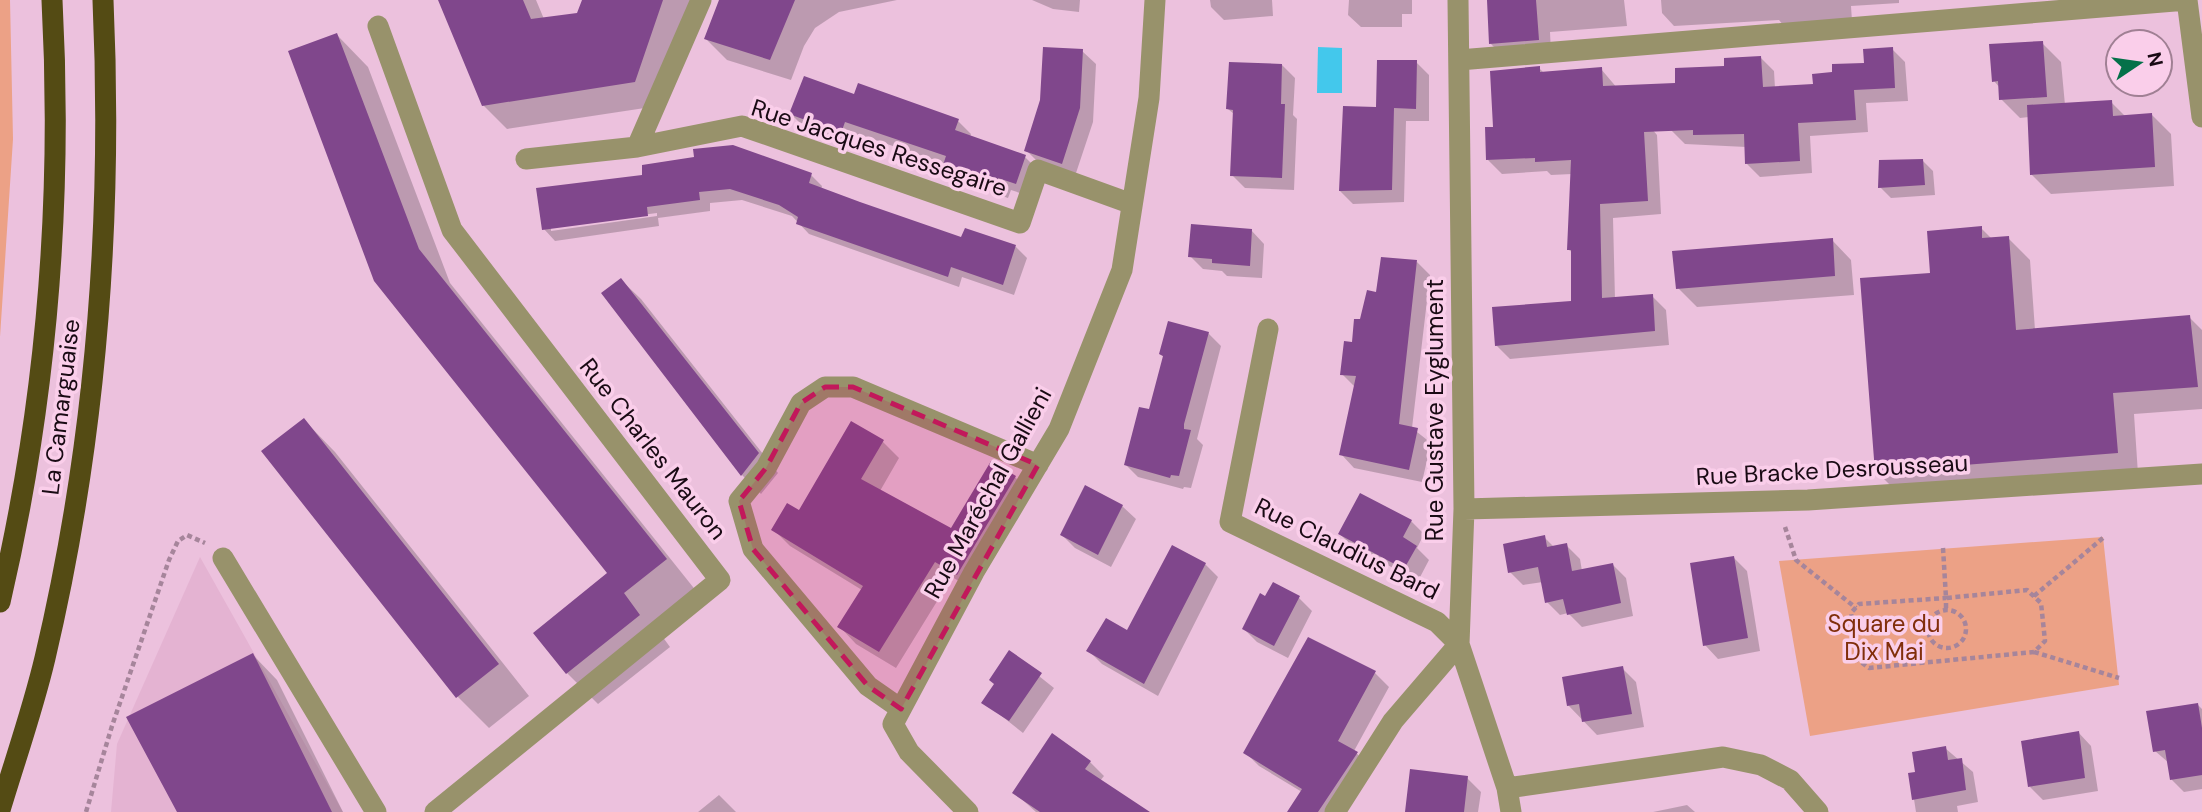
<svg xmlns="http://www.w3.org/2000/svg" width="2202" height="812" viewBox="0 0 2202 812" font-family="'DM Sans',sans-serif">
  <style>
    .built { fill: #e4b3d2 }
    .green { fill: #eca186 }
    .water { fill: #43c8ec }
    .shadow { fill: #0003; fill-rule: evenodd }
    .building { fill: #80478c }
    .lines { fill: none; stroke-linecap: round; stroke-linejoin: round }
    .path { stroke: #a6859b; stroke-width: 4.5; stroke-dasharray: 5 3.5; stroke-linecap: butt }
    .minor { stroke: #98926b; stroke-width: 21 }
    .highway { stroke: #544b14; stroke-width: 21 }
    .marked { fill: #c2185b; fill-opacity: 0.2; stroke: #c2185b; stroke-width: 5; stroke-dasharray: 14 9; stroke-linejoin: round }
    .labels { text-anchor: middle; stroke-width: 7; stroke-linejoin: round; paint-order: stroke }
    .street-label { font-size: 24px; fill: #190a14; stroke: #faceea }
    .park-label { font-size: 24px; fill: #812e0b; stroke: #faceea }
  </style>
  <rect width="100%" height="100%" fill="#ecc1dd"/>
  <!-- built -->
  <path class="built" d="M 200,557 L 343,812 L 111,812 L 117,744 Z"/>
  <!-- green -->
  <path class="green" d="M 0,0 L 10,0 L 13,139 L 0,337 Z
    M 2103,537 L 2119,685 L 1810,736 L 1779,561 Z"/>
  <!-- water -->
  <path class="water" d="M 1318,47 L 1342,48 L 1342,93 L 1317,93 Z"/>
  <!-- shadow -->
  <path class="shadow" d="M 440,0 L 536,0 L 544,19 L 578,14 L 583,0 L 694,0 L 658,106 L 507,129 L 483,105 Z
    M 721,0 L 897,0 L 839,12 L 815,28 L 804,46 L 791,80 L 727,60 L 706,39 Z
    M 1032,0 L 1080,0 L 1079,12 L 1053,9 Z
    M 1210,0 L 1272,0 L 1273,16 L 1224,20 L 1211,7 Z
    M 1349,0 L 1412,0 L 1412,14 L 1402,14 L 1402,27 L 1361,27 L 1348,15 Z
    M 1489,0 L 1624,0 L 1627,26 L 1550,32 L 1551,53 L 1504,57 L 1491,44 Z
    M 1661,0 L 1899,0 L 1899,3 L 1851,6 L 1852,21 L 1784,26 L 1779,20 L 1674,26 L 1662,13 Z
    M 337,35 L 368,67 L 450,283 L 697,592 L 654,625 L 670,647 L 598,704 L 567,673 L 610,573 L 290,52 Z
    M 2042,43 L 2061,62 L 2065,105 L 2111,102 L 2126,117 L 2152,115 L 2171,134 L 2174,186 L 2051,194 L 2032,175 L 2029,117 L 2020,118 L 2001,99 L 2000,88 L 1994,81 Z
    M 1892,49 L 1905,62 L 1908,101 L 1866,103 L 1868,132 L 1810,136 L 1812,173 L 1760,177 L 1747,164 L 1746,147 L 1685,144 L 1671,130 L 1677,84 L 1760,57 L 1774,71 L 1775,88 L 1815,86 L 1833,74 L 1866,65 Z
    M 1082,51 L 1096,64 L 1093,122 L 1075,176 L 1040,164 L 1026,150 Z
    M 1416,62 L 1429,75 L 1429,121 L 1406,121 L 1404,202 L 1353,204 L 1340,191 L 1377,109 Z
    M 1282,65 L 1295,78 L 1293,115 L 1297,119 L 1294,190 L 1245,188 L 1232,175 L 1234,114 L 1228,109 Z
    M 1539,68 L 1544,73 L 1601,69 L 1657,135 L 1661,214 L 1613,218 L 1615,299 L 1652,296 L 1666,310 L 1669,345 L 1510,359 L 1496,345 L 1573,302 L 1573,253 L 1569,250 L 1572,174 L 1551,175 L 1547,171 L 1502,174 L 1488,160 L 1494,128 Z
    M 856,96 L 958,121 L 971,134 L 970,137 L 1025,157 L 1038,170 L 1029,196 L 1011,190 L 1008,198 L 957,180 L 944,167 L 945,164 L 858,134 L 854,145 L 804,127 L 791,114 Z
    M 1922,160 L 1933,171 L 1935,195 L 1891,198 L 1880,187 Z
    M 811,175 L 822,186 L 821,190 L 962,239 L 966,230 L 1016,247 L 1027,258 L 1014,295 L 962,277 L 959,287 L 809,234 L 792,216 L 742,200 L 710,203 L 710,211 L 658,218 L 659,226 L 555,241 L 544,229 L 538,189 ZM 657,213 L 657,216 L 551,231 L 551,227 Z
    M 1981,228 L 1992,239 L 2008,238 L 2030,260 L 2035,330 L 2189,317 L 2202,330 L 2202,409 L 2134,414 L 2138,474 L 1898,493 L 1876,471 L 1932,275 Z
    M 1251,230 L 1264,244 L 1262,278 L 1227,276 L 1222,271 L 1203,269 L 1190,256 Z
    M 1832,240 L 1851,260 L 1854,295 L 1697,307 L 1678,288 Z
    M 1417,262 L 1430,275 L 1412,428 L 1431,443 L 1422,482 L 1354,468 L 1341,454 L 1355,387 L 1342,374 L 1361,321 L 1378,294 Z
    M 621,280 L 641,299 L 778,473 L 761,494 L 742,475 L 603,293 Z
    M 1208,333 L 1221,346 L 1197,439 L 1203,445 L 1191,488 L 1184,487 L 1183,489 L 1138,477 L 1126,465 L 1150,412 L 1164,357 L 1160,354 Z
    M 304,420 L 335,452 L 529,696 L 489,728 L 458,697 L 263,451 Z
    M 852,424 L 883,442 L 899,458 L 880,491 L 952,530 L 1015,477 L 1031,494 L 974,590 L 952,577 L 896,668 L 856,644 L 840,627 L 862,590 L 790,546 L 773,529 L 800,513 Z
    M 1122,506 L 1136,519 L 1111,567 L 1075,548 L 1062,535 Z
    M 1411,521 L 1424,534 L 1417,548 L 1429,560 L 1418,581 L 1353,547 L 1340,534 Z
    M 1544,537 L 1555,548 L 1566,545 L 1580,559 L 1582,571 L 1613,565 L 1626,578 L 1633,616 L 1582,627 L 1568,613 L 1560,615 L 1547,602 L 1543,582 L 1523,585 L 1510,572 Z
    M 1734,558 L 1747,571 L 1760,651 L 1718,659 L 1705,645 Z
    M 1205,564 L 1218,577 L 1158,696 L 1102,664 L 1089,651 L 1128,633 Z
    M 1266,598 L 1299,598 L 1312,611 L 1288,658 L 1257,642 L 1244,629 Z
    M 1010,653 L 1054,688 L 1023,733 L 984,702 L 996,685 Z
    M 253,655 L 277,680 L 343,812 L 179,812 Z
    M 1622,668 L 1636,682 L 1644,727 L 1597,735 L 1568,705 Z
    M 1375,673 L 1389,687 L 1354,751 L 1371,767 L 1341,812 L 1289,812 L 1302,792 L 1259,766 L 1245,752 Z
    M 2197,704 L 2202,709 L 2202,789 L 2184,792 L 2172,780 L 2169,763 L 2155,751 Z
    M 2078,732 L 2091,746 L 2098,791 L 2043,800 L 2030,787 Z
    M 1945,748 L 1973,772 L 1978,802 L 1957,806 L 1958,812 L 1916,812 L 1910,774 L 1917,773 Z
    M 1090,762 L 1104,776 L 1100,781 L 1147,812 L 1036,812 L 1015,793 Z
    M 1467,778 L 1481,792 L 1478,812 L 1406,812 Z
    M 719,795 L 736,812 L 698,812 Z
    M 1687,805 L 1695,812 L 1653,812 Z"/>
  <!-- building -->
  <path class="building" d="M 438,0 L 523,0 L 531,19 L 577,13 L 582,0 L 663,0 L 635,82 L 482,106 Z
    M 719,0 L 795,0 L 770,60 L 704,39 Z
    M 1487,0 L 1536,0 L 1539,40 L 1489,44 Z
    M 337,33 L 419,249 L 667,559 L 624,593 L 640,615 L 566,674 L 533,633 L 607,573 L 374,281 L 288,51 Z
    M 2043,41 L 2047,97 L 1999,100 L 1998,81 L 1992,82 L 1989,44 Z
    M 1043,47 L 1083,49 L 1080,108 L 1062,164 L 1024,151 L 1040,100 Z
    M 1893,47 L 1895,88 L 1854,90 L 1856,120 L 1798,123 L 1800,161 L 1745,164 L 1744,134 L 1693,135 L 1693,130 L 1644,132 L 1648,201 L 1600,204 L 1602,298 L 1653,294 L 1655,331 L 1495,346 L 1492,307 L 1571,301 L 1571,250 L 1567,250 L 1571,160 L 1535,162 L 1535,158 L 1486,160 L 1485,127 L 1493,127 L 1490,71 L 1540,66 L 1540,72 L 1602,67 L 1603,86 L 1675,83 L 1675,68 L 1724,66 L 1724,58 L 1761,56 L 1763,87 L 1813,84 L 1812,74 L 1832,72 L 1832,64 L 1864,63 L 1863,49 Z
    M 1377,60 L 1417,60 L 1416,109 L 1394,108 L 1392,190 L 1339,191 L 1343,106 L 1376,107 Z
    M 1229,62 L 1282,64 L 1281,104 L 1285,104 L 1282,178 L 1230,176 L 1233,110 L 1226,109 Z
    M 804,76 L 854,94 L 858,83 L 959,119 L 955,130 L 1026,155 L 1016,184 L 998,178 L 995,186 L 942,168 L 946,156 L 845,122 L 841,133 L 789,114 Z
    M 2112,100 L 2113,116 L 2152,113 L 2155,167 L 2030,175 L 2027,105 Z
    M 733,145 L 812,173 L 809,183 L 860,202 L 961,237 L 965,228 L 1016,245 L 1003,285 L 951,267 L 948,277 L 796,224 L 798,217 L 779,205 L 730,189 L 699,192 L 700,200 L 647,207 L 648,216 L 542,230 L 536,188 L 642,175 L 642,165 L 694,157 L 693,149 Z
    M 1923,159 L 1925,185 L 1878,188 L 1879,160 Z
    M 1191,224 L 1252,229 L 1250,266 L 1212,263 L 1212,259 L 1188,257 Z
    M 1982,226 L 1982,238 L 2009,236 L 2016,330 L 2190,315 L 2198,387 L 2113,393 L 2118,453 L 1875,472 L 1860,278 L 1930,273 L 1927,231 Z
    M 1833,238 L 1835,276 L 1676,289 L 1672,251 Z
    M 1381,257 L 1417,260 L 1399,424 L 1418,428 L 1409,470 L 1339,455 L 1356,376 L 1340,375 L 1344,341 L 1352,342 L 1354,319 L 1360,319 L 1367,290 L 1376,292 Z
    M 621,278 L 759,453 L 741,476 L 601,293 Z
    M 1168,321 L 1209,332 L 1184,424 L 1184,429 L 1191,430 L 1179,476 L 1171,475 L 1170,478 L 1124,465 L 1139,407 L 1149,409 L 1163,356 L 1159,354 Z
    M 304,418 L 499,664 L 456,698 L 261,451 Z
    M 851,421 L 884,440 L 861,479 L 951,528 L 991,461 L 1016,476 L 957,575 L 935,562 L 879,652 L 837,627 L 863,586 L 771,530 L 787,503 L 799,510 Z
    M 1085,485 L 1123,505 L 1098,555 L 1060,535 Z
    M 1360,493 L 1412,520 L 1403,537 L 1417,546 L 1404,569 L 1338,534 Z
    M 1545,535 L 1547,547 L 1567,543 L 1572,571 L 1613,563 L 1621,603 L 1567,615 L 1563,599 L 1545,603 L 1538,567 L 1508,573 L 1503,544 Z
    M 1172,545 L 1206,563 L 1144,684 L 1086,651 L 1106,618 L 1127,630 Z
    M 1734,556 L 1748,638 L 1703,646 L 1690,563 Z
    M 1273,582 L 1300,596 L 1274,646 L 1242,629 L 1260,593 L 1265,596 Z
    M 1308,637 L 1376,671 L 1338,741 L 1358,752 L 1318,812 L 1287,812 L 1302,789 L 1243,753 Z
    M 1009,650 L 1042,673 L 1009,721 L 981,703 L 994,684 L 989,680 Z
    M 253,653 L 270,687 L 332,812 L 177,812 L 126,717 Z
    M 1623,666 L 1632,714 L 1582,722 L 1579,704 L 1567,706 L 1562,677 Z
    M 2198,703 L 2202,728 L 2202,775 L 2170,780 L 2165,750 L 2153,752 L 2146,711 Z
    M 2079,731 L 2085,778 L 2028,787 L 2021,741 Z
    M 1052,733 L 1091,761 L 1085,769 L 1150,812 L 1040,812 L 1012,793 Z
    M 1946,746 L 1948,760 L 1962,758 L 1966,790 L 1912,800 L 1908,773 L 1915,772 L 1912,752 Z
    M 1410,769 L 1468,776 L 1464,812 L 1405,812 Z"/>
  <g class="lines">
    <!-- path -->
    <path class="path" d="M 1785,527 L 1796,560 L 1856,608
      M 1943,548 L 1946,598 L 2027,590 L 2041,603 L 2045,641 L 2034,652 L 1869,668 L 1858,660 L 1851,613 L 1859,604 L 1946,598 L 1946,610
      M 2034,596 L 2103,538
      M1928 629a19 19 0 1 1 38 0a19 19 0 1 1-38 0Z
      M 2034,652 L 2119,678
      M 86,812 L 112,726 L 169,560 L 178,541 L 187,535 L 205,543"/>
    <!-- minor -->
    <path class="minor" d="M 1458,0 L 1464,509 L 1459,644 L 1507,788 L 1511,812
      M 2187,0 L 2202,117
      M 378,26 L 452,230 L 720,580 L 435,812
      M 1459,60 L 2187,0
      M 637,147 L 701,0
      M 526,159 L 637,147 L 742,126 L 1020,223 L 1038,170 L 1132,204
      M 1268,329 L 1230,522 L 1437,622 L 1459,644
      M 1464,509 L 1808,500 L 2202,474
      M 223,558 L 376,812
      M 901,709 L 868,686 L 753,549 L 739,501 L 766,468 L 801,403 L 825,387 L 853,387 L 1038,465
      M 1507,788 L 1723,757 L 1761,765 L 1790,780 L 1818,812
      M 968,812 L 909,752 L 893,724 L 974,572 L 1059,429 L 1122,270 L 1149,98 L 1155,0
      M 1335,812 L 1393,721 L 1459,644"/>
    <!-- highway -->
    <path class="highway" d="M 0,602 C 46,405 63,202 52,0
      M 0,810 C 15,760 33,709 45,658 C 96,442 113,221 103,0"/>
  </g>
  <!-- marked area -->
  <path class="marked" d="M 825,387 L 853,387 L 1038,465 L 901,709 L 868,686 L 753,549 L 739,501 L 766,468 L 801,403 Z"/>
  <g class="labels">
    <!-- street labels -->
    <g class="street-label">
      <text transform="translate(879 148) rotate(18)" y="8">Rue Jacques Ressegaire</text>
      <text transform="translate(61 407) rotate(-83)" y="8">La Camarguaise</text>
      <text transform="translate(1435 410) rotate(-90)" y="8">Rue Gustave Eyglument</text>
      <text transform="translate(653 449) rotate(52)" y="8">Rue Charles Mauron</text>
      <text transform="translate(1832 470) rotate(-3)" y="8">Rue Bracke Desrousseau</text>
      <text transform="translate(988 493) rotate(-61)" y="8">Rue Maréchal Gallieni</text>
      <text transform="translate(1347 549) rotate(26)" y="8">Rue Claudius Bard</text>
    </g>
    <!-- park labels -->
    <g class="park-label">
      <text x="1884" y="632">Square du<tspan x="1884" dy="28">Dix Mai</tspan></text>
    </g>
  </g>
  <!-- north arrow -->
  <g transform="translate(2139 63) rotate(77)"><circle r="33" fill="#faceea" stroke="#a08094" stroke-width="2"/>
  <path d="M0-5L12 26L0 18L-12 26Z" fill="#047149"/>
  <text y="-10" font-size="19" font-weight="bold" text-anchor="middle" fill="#190a14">N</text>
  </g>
</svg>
